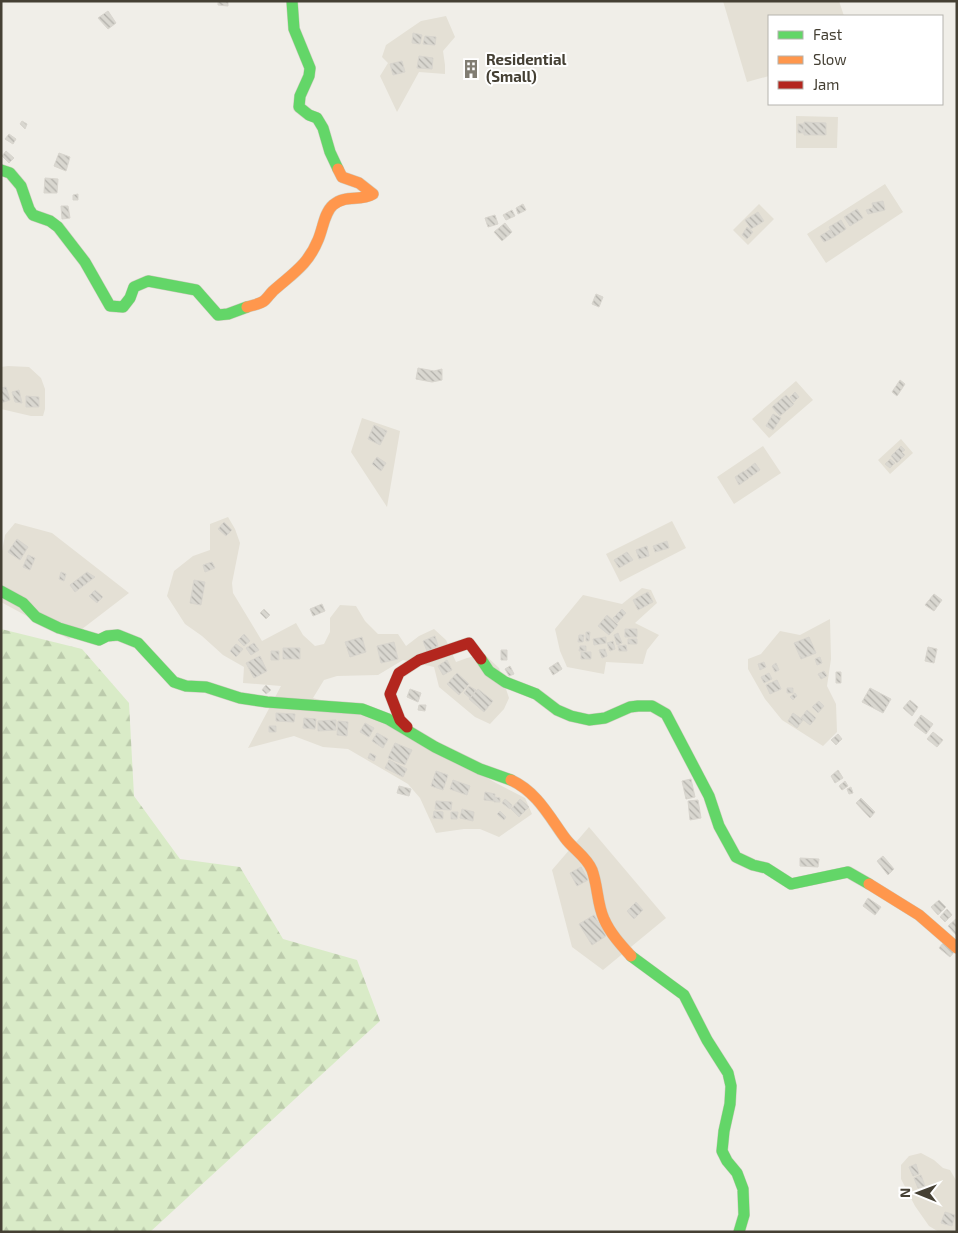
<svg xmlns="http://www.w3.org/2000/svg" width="958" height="1233" viewBox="0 0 958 1233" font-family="'Exo 2',sans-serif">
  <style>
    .residential { fill: #e4e0d5 }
    .forest { fill: url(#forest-firs) }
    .building { fill: url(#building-back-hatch); stroke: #d8d5ce }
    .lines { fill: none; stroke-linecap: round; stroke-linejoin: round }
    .fast-casing { stroke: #cfccbf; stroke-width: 12 }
    .slow-casing { stroke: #cfccbf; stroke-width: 12 }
    .jam-casing { stroke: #cfccbf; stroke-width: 12 }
    .fast { stroke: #63d668; stroke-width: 11 }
    .slow { stroke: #ff974d; stroke-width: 11 }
    .jam { stroke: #b3261e; stroke-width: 11 }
    .labels { text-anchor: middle; stroke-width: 4; stroke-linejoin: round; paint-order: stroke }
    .poi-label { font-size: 15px; font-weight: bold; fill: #454034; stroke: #fff; text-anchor: start }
  </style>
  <defs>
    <pattern id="forest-firs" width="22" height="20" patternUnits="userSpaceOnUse" patternTransform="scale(1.25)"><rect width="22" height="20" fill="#d9ebc7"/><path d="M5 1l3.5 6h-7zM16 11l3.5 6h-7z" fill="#bccbac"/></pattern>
    <pattern id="building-back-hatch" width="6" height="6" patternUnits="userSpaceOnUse" patternTransform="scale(1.25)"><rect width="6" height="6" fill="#d9d7d0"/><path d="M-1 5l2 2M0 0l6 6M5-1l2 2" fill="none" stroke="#b2b0aa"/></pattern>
  </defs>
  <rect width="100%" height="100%" fill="#f0eee8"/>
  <!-- residential -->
  <path class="residential" d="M 723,1 L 839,1 L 844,16 L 769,16 L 769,76 L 747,82 Z
    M 446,16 L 455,37 L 443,51 L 445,65 L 445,74 L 419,72 L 397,112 L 380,76 L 388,63 L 382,57 L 386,45 L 421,21 Z
    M 796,116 L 838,117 L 837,148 L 796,148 Z
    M 885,184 L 903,212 L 826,263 L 807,234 Z
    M 759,204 L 774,219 L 748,245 L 733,230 Z
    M 8,366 L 29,367 L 41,378 L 45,389 L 45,409 L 43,416 L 31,416 L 1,409 L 1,367 Z
    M 796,381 L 813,400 L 769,438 L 752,419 Z
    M 362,418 L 400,431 L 387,507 L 351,452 Z
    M 901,439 L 913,453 L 890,474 L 878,460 Z
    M 763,446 L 781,473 L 734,504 L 717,477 Z
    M 228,517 L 235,529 L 240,543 L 232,583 L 233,593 L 262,641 L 296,623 L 303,635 L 315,646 L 324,644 L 330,632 L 330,618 L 340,605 L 356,606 L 365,621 L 378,634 L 398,634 L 406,646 L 419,636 L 434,629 L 446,640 L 456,662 L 467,658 L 484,654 L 499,668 L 509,698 L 504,709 L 490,724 L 475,717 L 439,687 L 434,667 L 403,660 L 378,675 L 337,676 L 324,680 L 313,698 L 388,720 L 496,783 L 525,798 L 532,814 L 499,837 L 480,829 L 464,829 L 436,833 L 420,798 L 408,784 L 348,749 L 323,747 L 294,736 L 248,748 L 281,686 L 243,683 L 244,667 L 223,655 L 202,636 L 185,624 L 167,596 L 174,571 L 193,556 L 210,550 L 210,524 Z
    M 672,521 L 686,548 L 620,582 L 606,554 Z
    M 15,523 L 52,533 L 129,593 L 69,639 L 1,602 L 1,557 L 5,535 Z
    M 642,588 L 651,590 L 657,603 L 635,623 L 659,635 L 647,650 L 643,664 L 606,662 L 604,674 L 567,667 L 560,651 L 555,629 L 583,595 L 622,604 Z
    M 830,619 L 831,659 L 827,686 L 836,704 L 837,732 L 823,746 L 782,720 L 765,699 L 748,669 L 748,659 L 761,654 L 780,631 L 800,635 Z
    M 589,827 L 666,918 L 603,970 L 572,947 L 552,870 Z
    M 921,1153 L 934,1160 L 943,1168 L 950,1170 L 957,1182 L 957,1232 L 939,1232 L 929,1226 L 915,1206 L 901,1179 L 901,1165 L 909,1156 Z"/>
  <!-- forest -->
  <path class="forest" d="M 1,629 L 82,649 L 129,703 L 134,796 L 180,859 L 240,867 L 283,939 L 357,960 L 380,1021 L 150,1232 L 1,1232 Z"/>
  <!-- building -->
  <path class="building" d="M 218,1 L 228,1 L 228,6 L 218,5 Z
    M 108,11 L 116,23 L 108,29 L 98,18 Z
    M 413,33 L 422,35 L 420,44 L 412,43 Z
    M 425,36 L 436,37 L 435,45 L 423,44 Z
    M 419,56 L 433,58 L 432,69 L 417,68 Z
    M 402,61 L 405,72 L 393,75 L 390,64 Z
    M 470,61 L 476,66 L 471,72 L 464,66 Z
    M 22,121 L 27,124 L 25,129 L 20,124 Z
    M 804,122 L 826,123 L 826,135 L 804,135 Z
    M 798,124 L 804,124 L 804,133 L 798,133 Z
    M 9,134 L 16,139 L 13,144 L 5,139 Z
    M 6,151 L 14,158 L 9,163 L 2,156 Z
    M 59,153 L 70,157 L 66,171 L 54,166 Z
    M 45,178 L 58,179 L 57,193 L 44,193 Z
    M 78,194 L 78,200 L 73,200 L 73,195 Z
    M 883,201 L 885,210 L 868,214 L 866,210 L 873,208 L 872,203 Z
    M 523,204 L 526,210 L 518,214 L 516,208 Z
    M 61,206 L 68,206 L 70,218 L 62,219 Z
    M 857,209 L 863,218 L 850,226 L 844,217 Z
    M 512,210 L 515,216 L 506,220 L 503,215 Z
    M 758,212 L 764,221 L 751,229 L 745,220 Z
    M 495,215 L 498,224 L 488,227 L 485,218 Z
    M 841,220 L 846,229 L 834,237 L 829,227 Z
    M 505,223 L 512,232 L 502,241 L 494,232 Z
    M 747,227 L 753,232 L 747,239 L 742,235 Z
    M 830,230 L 834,237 L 824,242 L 820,236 Z
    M 596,294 L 603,297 L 599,307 L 592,304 Z
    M 418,368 L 434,371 L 442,369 L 442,380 L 432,382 L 416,379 Z
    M 900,380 L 905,384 L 897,396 L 892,392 Z
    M 6,387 L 10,400 L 1,403 L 1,388 Z
    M 19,390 L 22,403 L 15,402 L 12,392 Z
    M 795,392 L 799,397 L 794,402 L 790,397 Z
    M 786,395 L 794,404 L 780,416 L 772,407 Z
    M 26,396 L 39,397 L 39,407 L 26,407 Z
    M 773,414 L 781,418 L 773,430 L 766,426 Z
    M 374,425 L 387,431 L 380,445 L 368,439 Z
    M 901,446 L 905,450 L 902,452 L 905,455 L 897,463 L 891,456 Z
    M 377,457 L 386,463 L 381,471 L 372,464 Z
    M 890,459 L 895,463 L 890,468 L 885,464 Z
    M 755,463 L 760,470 L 750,477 L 745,471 Z
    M 744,471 L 749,478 L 739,485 L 735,477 Z
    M 224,522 L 232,530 L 226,536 L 218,529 Z
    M 17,539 L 28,547 L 20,560 L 8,552 Z
    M 667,541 L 669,548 L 655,552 L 653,546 Z
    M 647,546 L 649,556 L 639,559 L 636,550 Z
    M 627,552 L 633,560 L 619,568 L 614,560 Z
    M 28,555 L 35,558 L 30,570 L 23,567 Z
    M 212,562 L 215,568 L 205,572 L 203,565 Z
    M 61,572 L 66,574 L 64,581 L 59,579 Z
    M 87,572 L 95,577 L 75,592 L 70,585 Z
    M 194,580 L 205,582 L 201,605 L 190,603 Z
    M 95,590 L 103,597 L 97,603 L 89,596 Z
    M 648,592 L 653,602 L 638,610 L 633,600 Z
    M 934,594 L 942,600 L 934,611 L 925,605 Z
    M 322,604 L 325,611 L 313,616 L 310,609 Z
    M 264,609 L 270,615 L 266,619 L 260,613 Z
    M 622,609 L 626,613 L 617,623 L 613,618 Z
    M 607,615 L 618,625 L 609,635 L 598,626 Z
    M 625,629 L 637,629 L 637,637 L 625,637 Z
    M 586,632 L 590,632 L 589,641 L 586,641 Z
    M 618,633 L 622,643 L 617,645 L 614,635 Z
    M 244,634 L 250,641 L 244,646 L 238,640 Z
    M 579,635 L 584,635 L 583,642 L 578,642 Z
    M 435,636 L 438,646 L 427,651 L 423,641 Z
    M 362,637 L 366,652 L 350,657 L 345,642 Z
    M 606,637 L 606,643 L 594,645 L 593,639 Z
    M 809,637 L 816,653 L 801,659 L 794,643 Z
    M 628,639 L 637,639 L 637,644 L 628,644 Z
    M 613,641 L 615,649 L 610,651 L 607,643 Z
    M 394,642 L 398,659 L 381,663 L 377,646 Z
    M 254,643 L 259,650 L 251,655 L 246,648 Z
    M 236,644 L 243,649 L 236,657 L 230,651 Z
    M 626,645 L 627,651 L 619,651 L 618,646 Z
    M 580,646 L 586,646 L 586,651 L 579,651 Z
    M 928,647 L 937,649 L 934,663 L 925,661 Z
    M 283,648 L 300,648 L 300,659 L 283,659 Z
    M 605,649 L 607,656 L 602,658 L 599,650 Z
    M 501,650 L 507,650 L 507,660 L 501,660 Z
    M 271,651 L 279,651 L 279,660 L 271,660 Z
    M 581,652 L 591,652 L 591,659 L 581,659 Z
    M 260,656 L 267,671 L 254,678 L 246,663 Z
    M 820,657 L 822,663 L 817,665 L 815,659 Z
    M 447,660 L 452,670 L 443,675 L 438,666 Z
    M 558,662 L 562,669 L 553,675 L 549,668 Z
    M 764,662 L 766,667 L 760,670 L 758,664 Z
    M 776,663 L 779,670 L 775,672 L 772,666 Z
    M 510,666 L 514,674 L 509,676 L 505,669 Z
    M 824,671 L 827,676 L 821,679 L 818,674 Z
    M 836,672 L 841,672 L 841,683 L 836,683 Z
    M 457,673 L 469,684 L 459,695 L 447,684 Z
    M 769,673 L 772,679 L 764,683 L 761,677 Z
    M 777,680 L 781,689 L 770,694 L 766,685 Z
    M 266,685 L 271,690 L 266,694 L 262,690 Z
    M 469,686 L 476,690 L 470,698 L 464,693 Z
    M 787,688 L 793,688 L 793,693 L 787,693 Z
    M 870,688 L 891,699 L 883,713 L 862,702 Z
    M 410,689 L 421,693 L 418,702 L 407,697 Z
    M 478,689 L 493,701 L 484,712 L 469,699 Z
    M 795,693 L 797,696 L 793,700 L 790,697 Z
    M 910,700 L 918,707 L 912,716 L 903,708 Z
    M 819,701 L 824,706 L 818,713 L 812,707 Z
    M 419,705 L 426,705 L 425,711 L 418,710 Z
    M 807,710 L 816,718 L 810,725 L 801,718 Z
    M 276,713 L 295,714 L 294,722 L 276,721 Z
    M 793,713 L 803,720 L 797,728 L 788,721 Z
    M 921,715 L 933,724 L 926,734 L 914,725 Z
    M 304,718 L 316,719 L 315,729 L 303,728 Z
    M 336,720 L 336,730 L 318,731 L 318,721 Z
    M 338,721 L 348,722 L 347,736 L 337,735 Z
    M 365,723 L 374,728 L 369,737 L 360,732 Z
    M 269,726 L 276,726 L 276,732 L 269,732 Z
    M 933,732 L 943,740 L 937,747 L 927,739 Z
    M 377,733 L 388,739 L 383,748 L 372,741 Z
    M 838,734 L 842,739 L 836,745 L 831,740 Z
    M 395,743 L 412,750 L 405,765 L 388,758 Z
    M 370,753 L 376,756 L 374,761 L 368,758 Z
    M 389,760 L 407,769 L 403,777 L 385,768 Z
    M 838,770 L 843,778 L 835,783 L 831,776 Z
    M 436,771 L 448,775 L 443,790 L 431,786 Z
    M 691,779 L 695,797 L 686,799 L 682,781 Z
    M 453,780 L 470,786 L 467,795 L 450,789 Z
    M 845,781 L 848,786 L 842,790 L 839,786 Z
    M 399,786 L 411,789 L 409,796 L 397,793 Z
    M 851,787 L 853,793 L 849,794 L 847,789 Z
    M 485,792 L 495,794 L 494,801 L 484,800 Z
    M 495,797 L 500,798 L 500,802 L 494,802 Z
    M 861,798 L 875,812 L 870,818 L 856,803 Z
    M 505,799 L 512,805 L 510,809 L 502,803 Z
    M 520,799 L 529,807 L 519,817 L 511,809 Z
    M 698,800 L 701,818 L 690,820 L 688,801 Z
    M 436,801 L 452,802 L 451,810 L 435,809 Z
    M 462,809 L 474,812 L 473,821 L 460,818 Z
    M 434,811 L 443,812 L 443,819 L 433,818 Z
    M 500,811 L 506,817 L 504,820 L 497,814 Z
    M 451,812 L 458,812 L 457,819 L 451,819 Z
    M 883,856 L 894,869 L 888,875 L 877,861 Z
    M 800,858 L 819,859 L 818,867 L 800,866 Z
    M 581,867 L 588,880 L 577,886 L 570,873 Z
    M 868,898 L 881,907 L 875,915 L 863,906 Z
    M 939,900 L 946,907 L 938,915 L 931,907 Z
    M 636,902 L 643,910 L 634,919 L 627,911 Z
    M 947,909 L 952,915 L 945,922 L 940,917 Z
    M 594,915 L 606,936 L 592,945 L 579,924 Z
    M 957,918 L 957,936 L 948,926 Z
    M 944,942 L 955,951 L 950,957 L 939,948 Z
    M 916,1164 L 919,1174 L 913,1176 L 909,1167 Z
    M 921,1175 L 925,1186 L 918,1188 L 914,1178 Z
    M 930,1186 L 933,1195 L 926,1198 L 923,1188 Z
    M 945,1212 L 955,1215 L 952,1226 L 941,1223 Z"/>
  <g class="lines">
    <!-- fast casing -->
    <g class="fast-casing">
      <path id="fast" d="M 292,1 L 294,29 L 310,68 L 309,76 L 300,96 L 299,107 L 309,115 L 317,118 L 323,128 L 330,152 L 338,169
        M 1,170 L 10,173 L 21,186 L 29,209 L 33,215 L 50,221 L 58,227 L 85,262 L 110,306 L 123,307 L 130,298 L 134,287 L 148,281 L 196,290 L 218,315 L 228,314 L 247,307
        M 1,591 L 23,603 L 36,617 L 59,628 L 99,640 L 107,636 L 118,635 L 138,643 L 174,682 L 186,686 L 206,687 L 240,698 L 267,702 L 362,709 L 388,719 L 435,747 L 480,769 L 511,780
        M 481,659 L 489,671 L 505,682 L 536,694 L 557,710 L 571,716 L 589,720 L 605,718 L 630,707 L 638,706 L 652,706 L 666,714 L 709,796 L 719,826 L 736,857 L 753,865 L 766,868 L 791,884 L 848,872 L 869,884
        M 631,956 L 684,995 L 707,1040 L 728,1073 L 731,1086 L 730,1104 L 724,1131 L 722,1151 L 727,1161 L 737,1173 L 743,1189 L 744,1215 L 739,1232"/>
    </g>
    <!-- slow casing -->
    <g class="slow-casing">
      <path id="slow" d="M 247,307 C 253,305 261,304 265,300 C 268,297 270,294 273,291 C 292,274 308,265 318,240 C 323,229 324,213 333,205 C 346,194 360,202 373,194 L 359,183 L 342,177 L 338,169
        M 511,780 C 537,792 549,816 565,838 C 573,849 587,857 592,870 C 598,886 597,904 604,919 C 610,933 621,945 631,956
        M 869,884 L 919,915 L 957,948"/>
    </g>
    <!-- jam casing -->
    <g class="jam-casing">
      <path id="jam" d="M 407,727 L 400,720 L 390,694 L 399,673 L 419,660 L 469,643 L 481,659"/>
    </g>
    <!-- fast -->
    <use href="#fast" class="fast"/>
    <!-- slow -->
    <use href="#slow" class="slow"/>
    <!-- jam -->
    <use href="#jam" class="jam"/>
  </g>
  <!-- icons -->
  <defs>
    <g id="building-bare" transform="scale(1.5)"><path d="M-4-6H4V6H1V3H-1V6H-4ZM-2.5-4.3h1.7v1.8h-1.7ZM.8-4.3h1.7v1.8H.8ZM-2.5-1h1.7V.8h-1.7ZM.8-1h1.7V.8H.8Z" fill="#817d73" stroke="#fff" stroke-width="2.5" paint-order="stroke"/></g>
  </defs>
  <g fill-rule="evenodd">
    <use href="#building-bare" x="471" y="69"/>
  </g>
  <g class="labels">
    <!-- poi labels -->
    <g class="poi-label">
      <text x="486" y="65">Residential<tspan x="486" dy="17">(Small)</tspan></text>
    </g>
  </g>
  <!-- border -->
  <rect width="958" height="1233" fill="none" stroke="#454034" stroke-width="5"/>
  <!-- legend -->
  <rect x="768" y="15" width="175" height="90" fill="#ffffff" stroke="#b5b3ae"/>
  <rect x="778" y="31" width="25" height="8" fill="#63d668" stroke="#b5b3ae"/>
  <text x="813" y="40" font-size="15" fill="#454034">Fast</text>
  <rect x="778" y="56" width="25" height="8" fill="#ff974d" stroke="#b5b3ae"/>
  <text x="813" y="65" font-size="15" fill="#454034">Slow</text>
  <rect x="778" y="81" width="25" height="8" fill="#b3261e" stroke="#b5b3ae"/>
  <text x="813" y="90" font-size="15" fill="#454034">Jam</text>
  <!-- north arrow -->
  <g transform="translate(918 1193) rotate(271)" stroke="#ffffff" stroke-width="4" paint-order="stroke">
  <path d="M0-4L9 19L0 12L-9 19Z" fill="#454034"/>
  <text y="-8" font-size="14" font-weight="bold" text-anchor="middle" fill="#454034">N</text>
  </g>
</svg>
